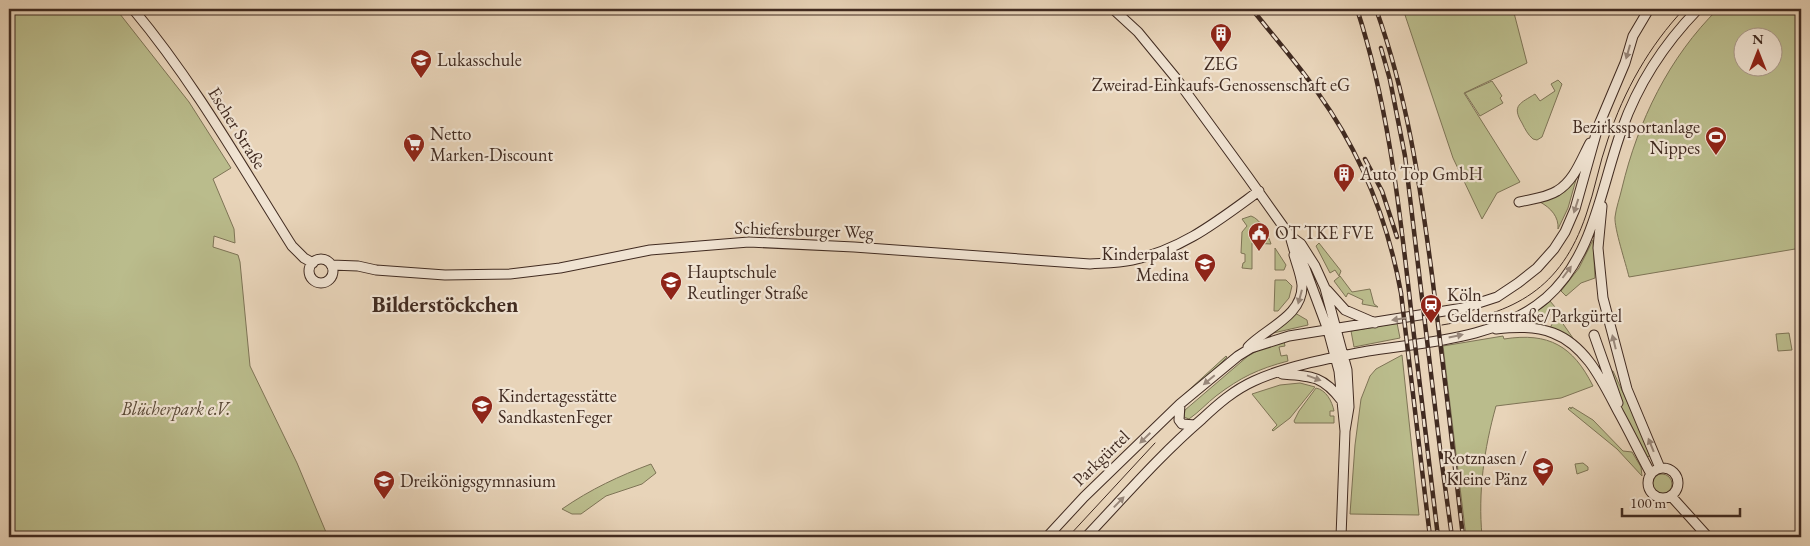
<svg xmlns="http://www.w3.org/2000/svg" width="1810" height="546" viewBox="0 0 1810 546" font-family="'EB Garamond',serif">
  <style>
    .green { fill: #babc8c; stroke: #7e7456; fill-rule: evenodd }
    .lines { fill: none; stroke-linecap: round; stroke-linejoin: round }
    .secondary-casing { stroke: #412b21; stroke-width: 11 }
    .secondary { stroke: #f0e3d2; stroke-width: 9 }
    .tram { stroke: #412b21; stroke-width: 1 }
    .rail-casing { stroke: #412b21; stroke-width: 4.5 }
    .rail { stroke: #f0e3d2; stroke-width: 2.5; stroke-dasharray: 8; stroke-linecap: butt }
    .oneway { fill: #98877a }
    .labels { text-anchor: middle; stroke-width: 4.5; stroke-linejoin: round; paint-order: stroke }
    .poi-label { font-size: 18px; fill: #412b21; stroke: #f0e3d2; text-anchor: start }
    .street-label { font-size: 18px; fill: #412b21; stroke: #f0e3d2 }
    .park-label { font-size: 18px; font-style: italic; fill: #594836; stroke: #f0e3d2 }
    .district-label { font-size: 22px; font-weight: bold; fill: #412b21; stroke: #f0e3d2 }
  </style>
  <rect width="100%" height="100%" fill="#e8d4b9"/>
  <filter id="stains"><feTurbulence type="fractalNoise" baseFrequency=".004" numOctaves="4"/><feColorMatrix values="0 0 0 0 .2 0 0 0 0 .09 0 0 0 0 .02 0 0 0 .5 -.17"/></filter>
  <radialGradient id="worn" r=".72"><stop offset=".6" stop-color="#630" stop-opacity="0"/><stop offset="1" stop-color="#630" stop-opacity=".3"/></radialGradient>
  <!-- green -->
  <path class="green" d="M 9,9 L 116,9 L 189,102 L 231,168 L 213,179 L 234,229 L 235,243 L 214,236 L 213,247 L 238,255 L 240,262 L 250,366 L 297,463 L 328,537 L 9,537 Z
    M 1403,9 L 1513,9 L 1527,63 L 1464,93 L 1520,182 L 1497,193 L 1482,219 L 1453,158 Z
    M 1718,9 L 1801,9 L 1801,248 L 1629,277 C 1626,264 1614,228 1615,217 C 1616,208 1620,197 1622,188 C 1638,121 1669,57 1718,9 ZM 1742,38 L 1772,38 L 1772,68 L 1742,68 Z
    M 1558,80 L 1562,84 L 1542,137 L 1537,140 L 1533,139 C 1528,135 1525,129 1522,123 C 1511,105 1521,103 1535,94 L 1540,101 L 1555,91 L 1551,84 Z
    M 1492,81 L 1502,96 L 1500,98 L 1503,103 L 1480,116 L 1465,93 Z
    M 1577,176 L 1568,208 L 1558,229 C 1559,217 1551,208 1540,202 Z
    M 1251,216 C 1261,219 1268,235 1271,244 L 1252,243 L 1252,269 L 1242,268 L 1243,263 L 1245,262 L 1245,254 L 1241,253 L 1242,232 L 1247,226 L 1242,219 Z
    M 1593,240 L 1595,278 L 1581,283 L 1566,296 L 1561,291 L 1579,268 Z
    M 1319,243 L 1341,271 L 1339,276 L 1335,270 L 1330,273 L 1316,246 Z
    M 1275,248 L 1286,265 L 1284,270 L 1275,270 Z
    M 1340,276 L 1352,292 L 1370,289 L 1374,304 L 1378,307 L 1362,304 L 1363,300 L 1348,293 L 1346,297 L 1334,281 Z
    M 1275,280 L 1286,280 L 1292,286 L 1289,298 L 1278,311 L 1274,311 Z
    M 1550,301 L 1555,307 L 1543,326 L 1515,324 L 1535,313 Z
    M 1295,313 L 1307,320 L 1308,325 L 1269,334 Z
    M 1556,317 L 1559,318 L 1575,341 L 1550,328 Z
    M 1397,323 L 1400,338 L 1354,347 L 1351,331 Z
    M 1789,333 L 1792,350 L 1778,351 L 1776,334 Z
    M 1503,336 L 1504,339 C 1549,332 1573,346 1593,386 L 1561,398 L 1496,406 C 1484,449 1478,492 1482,536 L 1466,537 L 1443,346 Z
    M 1284,341 L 1285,346 L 1279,347 L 1281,356 L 1287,355 L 1288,361 C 1258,369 1241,377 1216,396 C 1207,403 1199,412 1189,419 L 1184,417 L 1185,410 L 1248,356 L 1261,349 Z
    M 1402,355 L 1419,515 L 1350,514 L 1355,445 L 1361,399 L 1370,376 L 1376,369 Z
    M 1226,356 L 1227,357 L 1219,365 L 1166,411 Z
    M 1612,371 L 1613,371 L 1652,455 L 1645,458 C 1633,436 1613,396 1612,371 Z
    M 1300,383 L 1315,387 L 1290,418 L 1273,431 L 1272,430 L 1277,425 L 1252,394 L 1280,385 Z
    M 1316,388 C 1326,390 1332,401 1334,411 L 1330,411 L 1330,416 L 1334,416 L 1334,423 L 1295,423 L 1294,421 L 1299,411 Z
    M 1570,407 L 1571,409 L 1572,407 L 1593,420 L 1623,451 L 1632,452 L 1641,467 L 1642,476 L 1617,449 L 1568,409 Z
    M 1583,463 L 1588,467 L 1588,470 L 1577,474 L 1575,464 Z
    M 651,464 L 656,473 L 642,484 L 606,496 L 581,514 L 572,514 L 562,509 C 591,489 619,476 651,464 Z
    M1652 484a10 10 0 1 1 20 0a10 10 0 1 1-20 0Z"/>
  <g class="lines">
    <!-- secondary casing -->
    <g class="secondary-casing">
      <path id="secondary" d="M 133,9 C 194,82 241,165 292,246 L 304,258 L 313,263
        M 1113,9 L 1138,32 L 1175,77 L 1248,177 L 1290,236 L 1294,250 L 1299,254 L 1306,271 L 1328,330 L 1339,371 L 1345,431
        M 1519,202 C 1531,199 1546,198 1557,191 C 1574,181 1581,160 1590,143
        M 1602,206 L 1598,248 L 1603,298 L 1627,389 L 1660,468
        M 1290,236 L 1301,244 L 1315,266 L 1325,288 L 1347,370 L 1349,407 L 1345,431 L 1341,537
        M309 271a12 12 0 1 1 24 0a12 12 0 1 1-24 0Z
        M 331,265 L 358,266 L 376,270 L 445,275 L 510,274 L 560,268 L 650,250 L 749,242 L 854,247 L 1090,264 C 1104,263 1118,263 1132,260 C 1182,250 1219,220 1259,191
        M 1327,290 L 1345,310 L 1375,323
        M 1496,329 C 1515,327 1535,326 1553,333 C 1587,346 1603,383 1619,413 C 1630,433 1640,454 1651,474
        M 1594,335 L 1618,403
        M 1248,347 C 1266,328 1303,316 1302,285 C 1301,275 1297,265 1294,255
        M 1282,374 C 1312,376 1323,376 1342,401
        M 1180,404 L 1179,420 L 1182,424 L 1195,425
        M1648 483a15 15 0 1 1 30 0a15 15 0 1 1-30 0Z
        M 1671,496 L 1708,537
        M 1047,537 L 1084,497 L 1180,404 L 1238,356 L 1251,348 L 1289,336 L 1463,308 L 1497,297 L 1518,283 L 1537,268 L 1554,249 L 1565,232 L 1575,209 L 1598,127 L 1625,63 L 1633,36 L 1649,9
        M 1086,537 C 1124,497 1160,455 1202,419 C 1218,404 1234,390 1254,381 C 1289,365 1331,358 1368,351 C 1427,342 1498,339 1546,298 C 1594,256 1601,186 1622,129 C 1638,84 1665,43 1698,9"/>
    </g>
    <!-- secondary -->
    <use href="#secondary" class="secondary"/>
    <!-- tram -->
    <path class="tram" d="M 1442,325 C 1515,313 1561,289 1586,215 C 1595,190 1599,164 1608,139 C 1624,91 1649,46 1684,9
      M 1068,537 L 1155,443"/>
    <!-- rail casing -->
    <g class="rail-casing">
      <path id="rail" d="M 1252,9 C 1274,37 1298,64 1318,93 C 1361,153 1388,221 1401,293 L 1430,537
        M 1357,9 C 1387,101 1398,196 1409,292 C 1418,374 1428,456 1438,537
        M 1376,9 C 1407,95 1420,184 1432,275 C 1443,362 1453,450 1463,537
        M 1381,48 L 1390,80 L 1405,156 L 1441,457 L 1452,537
        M 1365,159 L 1382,191 L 1397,237"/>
    </g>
    <!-- rail -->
    <use href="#rail" class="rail"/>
  </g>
  <!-- one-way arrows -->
  <defs><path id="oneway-solid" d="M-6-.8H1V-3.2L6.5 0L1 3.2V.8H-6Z" transform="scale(1.25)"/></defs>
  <g class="oneway">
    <use href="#oneway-solid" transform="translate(1628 52) rotate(106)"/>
    <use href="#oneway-solid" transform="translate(1576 206) rotate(108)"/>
    <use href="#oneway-solid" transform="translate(1567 272) rotate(-53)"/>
    <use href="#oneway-solid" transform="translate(1300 297) rotate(105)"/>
    <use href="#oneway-solid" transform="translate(1399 319) rotate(171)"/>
    <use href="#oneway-solid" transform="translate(1456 336) rotate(-12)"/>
    <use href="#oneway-solid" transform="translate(1614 342) rotate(-104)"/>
    <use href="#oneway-solid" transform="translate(1314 378) rotate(20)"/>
    <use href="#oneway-solid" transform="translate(1209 380) rotate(140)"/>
    <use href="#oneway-solid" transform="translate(1145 438) rotate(136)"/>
    <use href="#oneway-solid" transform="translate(1651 445) rotate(-112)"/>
    <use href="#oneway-solid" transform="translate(1119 502) rotate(-46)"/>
  </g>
  <!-- icons -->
  <defs>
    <g id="building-pin" transform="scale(1.125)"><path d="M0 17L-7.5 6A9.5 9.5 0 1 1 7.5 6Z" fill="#8f2418" stroke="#f0e3d2"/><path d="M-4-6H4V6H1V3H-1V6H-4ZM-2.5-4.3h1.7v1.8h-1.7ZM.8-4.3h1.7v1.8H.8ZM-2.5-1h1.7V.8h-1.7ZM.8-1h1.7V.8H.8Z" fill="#fff"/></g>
    <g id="school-pin" transform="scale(1.125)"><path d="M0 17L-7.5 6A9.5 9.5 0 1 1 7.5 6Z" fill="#8f2418" stroke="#f0e3d2"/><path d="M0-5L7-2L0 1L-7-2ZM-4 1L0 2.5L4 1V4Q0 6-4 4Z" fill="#fff"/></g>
    <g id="stadium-pin" transform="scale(1.125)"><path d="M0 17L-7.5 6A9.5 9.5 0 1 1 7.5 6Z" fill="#8f2418" stroke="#f0e3d2"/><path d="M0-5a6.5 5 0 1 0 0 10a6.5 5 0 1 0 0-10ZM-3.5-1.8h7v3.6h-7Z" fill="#fff"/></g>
    <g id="supermarket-pin" transform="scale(1.125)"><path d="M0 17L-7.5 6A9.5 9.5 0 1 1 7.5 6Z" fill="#8f2418" stroke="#f0e3d2"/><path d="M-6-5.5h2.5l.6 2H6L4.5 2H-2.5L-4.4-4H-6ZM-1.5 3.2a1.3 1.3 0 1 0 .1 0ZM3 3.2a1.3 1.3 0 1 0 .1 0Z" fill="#fff"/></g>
    <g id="civic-pin" transform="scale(1.125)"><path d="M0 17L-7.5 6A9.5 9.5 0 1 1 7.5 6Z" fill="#8f2418" stroke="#f0e3d2"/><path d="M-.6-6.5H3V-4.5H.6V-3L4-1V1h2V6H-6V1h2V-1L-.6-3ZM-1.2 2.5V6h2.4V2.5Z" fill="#fff"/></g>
    <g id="station-pin" transform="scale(1.125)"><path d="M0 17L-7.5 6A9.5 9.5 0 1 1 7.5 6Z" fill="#8f2418" stroke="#f0e3d2"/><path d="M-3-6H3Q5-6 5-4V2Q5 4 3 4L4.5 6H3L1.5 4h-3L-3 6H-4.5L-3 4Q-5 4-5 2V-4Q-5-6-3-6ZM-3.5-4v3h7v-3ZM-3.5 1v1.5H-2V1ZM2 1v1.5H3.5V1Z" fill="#fff"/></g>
  </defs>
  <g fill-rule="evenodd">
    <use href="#building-pin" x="1221" y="34"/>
    <use href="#school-pin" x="421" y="60"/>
    <use href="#stadium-pin" x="1716" y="137"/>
    <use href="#supermarket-pin" x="414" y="144"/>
    <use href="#building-pin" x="1344" y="174"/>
    <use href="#civic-pin" x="1259" y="233"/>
    <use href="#school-pin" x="1205" y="264"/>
    <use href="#school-pin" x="671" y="282"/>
    <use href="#station-pin" x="1431" y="305"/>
    <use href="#school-pin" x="482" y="406"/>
    <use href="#school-pin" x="1543" y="468"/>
    <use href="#school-pin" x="384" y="481"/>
  </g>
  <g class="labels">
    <!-- poi labels -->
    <g class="poi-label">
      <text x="437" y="66">Lukasschule</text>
      <text x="1221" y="70" text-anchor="middle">ZEG<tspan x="1221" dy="21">Zweirad-Einkaufs-Genossenschaft eG</tspan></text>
      <text x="1700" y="133" text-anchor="end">Bezirkssportanlage<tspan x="1700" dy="21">Nippes</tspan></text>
      <text x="430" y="140">Netto<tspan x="430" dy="21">Marken-Discount</tspan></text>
      <text x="1360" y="180">Auto Top GmbH</text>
      <text x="1275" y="239">OT TKE FVE</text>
      <text x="1189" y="260" text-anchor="end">Kinderpalast<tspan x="1189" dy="21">Medina</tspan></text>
      <text x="687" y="278">Hauptschule<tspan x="687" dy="21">Reutlinger Straße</tspan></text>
      <text x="1447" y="301">Köln<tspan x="1447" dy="21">Geldernstraße/Parkgürtel</tspan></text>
      <text x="498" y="402">Kindertagesstätte<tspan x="498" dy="21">SandkastenFeger</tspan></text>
      <text x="1527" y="464" text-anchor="end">Rotznasen /<tspan x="1527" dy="21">Kleine Pänz</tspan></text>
      <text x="400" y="487">Dreikönigsgymnasium</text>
    </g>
    <!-- street labels -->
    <g class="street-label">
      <text transform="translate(237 128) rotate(58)" y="6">Escher Straße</text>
      <text transform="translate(804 230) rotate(2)" y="6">Schiefersburger Weg</text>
      <text transform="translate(1101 458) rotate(-44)" y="6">Parkgürtel</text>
    </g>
    <!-- park labels -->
    <g class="park-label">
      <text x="176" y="415">Blücherpark e.V.</text>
    </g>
    <!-- district labels -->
    <g class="district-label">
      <text x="445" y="312">Bilderstöckchen</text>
    </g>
  </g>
  <!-- margin -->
  <rect width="1810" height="546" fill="none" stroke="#e8d4b9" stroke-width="30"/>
  <rect x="10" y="10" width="1790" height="526" fill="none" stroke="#412b21" stroke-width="2.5"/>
  <rect x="15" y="15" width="1780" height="516" fill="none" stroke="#412b21"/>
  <!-- north arrow -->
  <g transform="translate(1758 52)"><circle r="24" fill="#f0e3d2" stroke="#aa998b"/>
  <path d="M0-4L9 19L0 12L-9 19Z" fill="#8f2418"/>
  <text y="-8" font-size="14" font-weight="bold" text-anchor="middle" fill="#412b21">N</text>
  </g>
  <!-- scale -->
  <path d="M1622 508v8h118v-8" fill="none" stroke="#412b21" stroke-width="2.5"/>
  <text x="1630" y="508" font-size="15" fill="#412b21" stroke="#f0e3d2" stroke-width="4" paint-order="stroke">100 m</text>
  <rect width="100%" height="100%" filter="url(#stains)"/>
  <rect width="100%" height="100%" fill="url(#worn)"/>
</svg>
